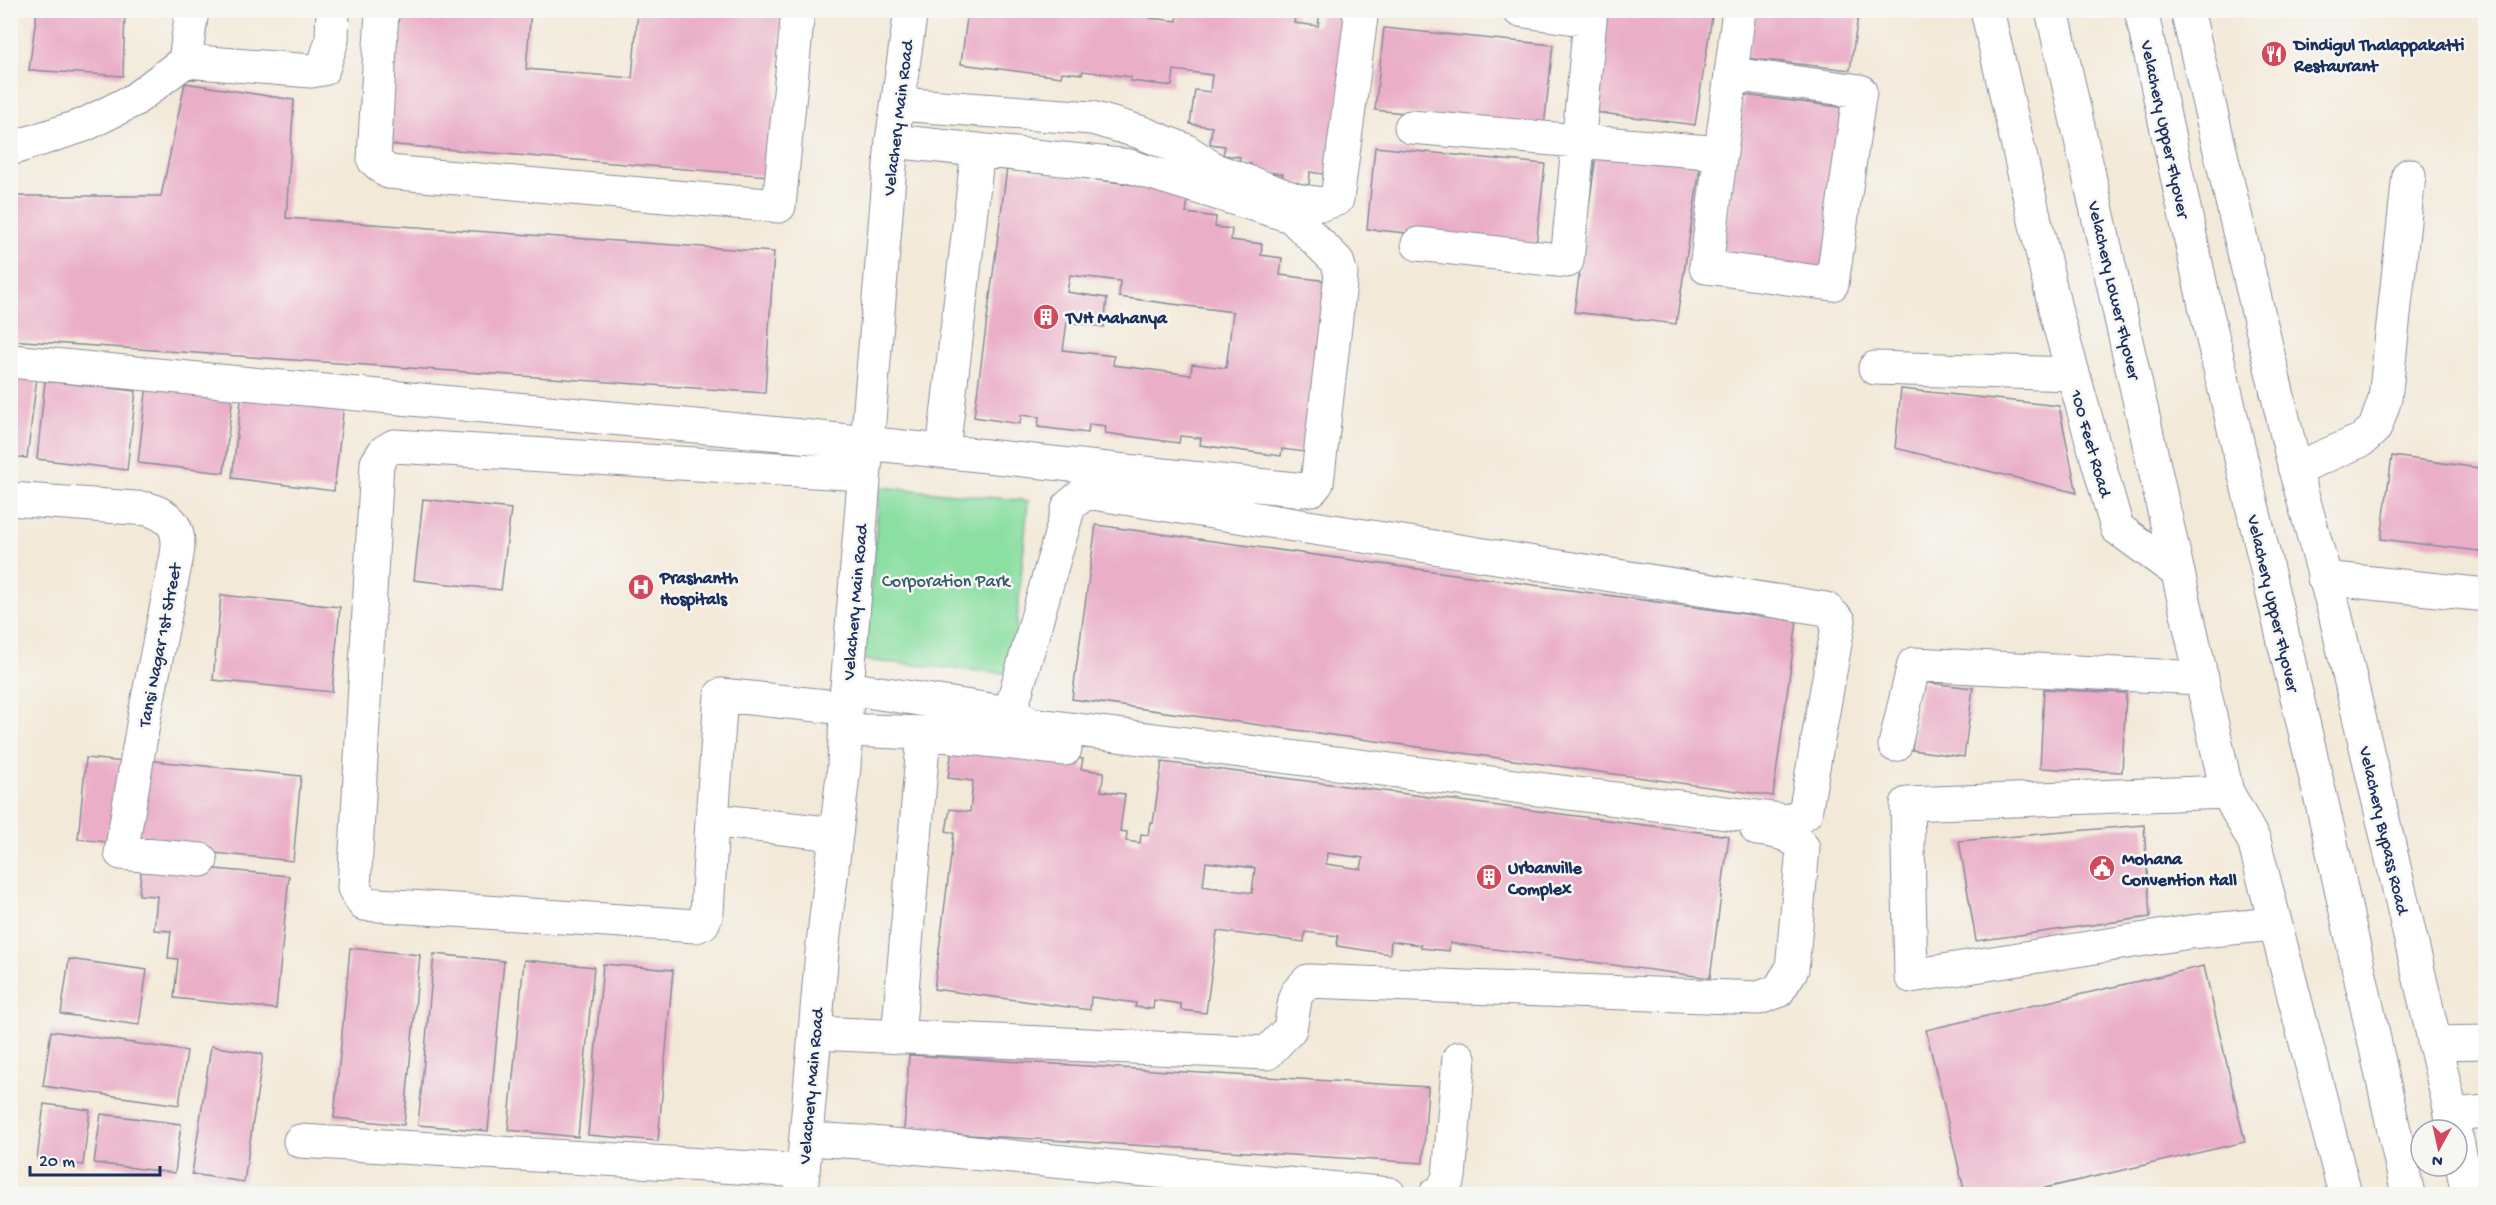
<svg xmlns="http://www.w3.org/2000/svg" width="2496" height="1205" viewBox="0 0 2496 1205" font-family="'Gochi Hand',sans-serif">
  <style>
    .green { fill: #8adfa1; stroke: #528780; stroke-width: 1.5 }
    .building { fill: #eaaec7; fill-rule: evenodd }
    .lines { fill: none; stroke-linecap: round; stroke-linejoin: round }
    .minor-casing { stroke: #878c9b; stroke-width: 35 }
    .major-casing { stroke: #878c9b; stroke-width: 35 }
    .minor { stroke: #fff; stroke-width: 33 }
    .major { stroke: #fff; stroke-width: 33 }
    .labels { text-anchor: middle; stroke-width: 5; stroke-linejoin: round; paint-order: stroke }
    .poi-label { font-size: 18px; font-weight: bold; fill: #1b2f5e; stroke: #f6f6f2; text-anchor: start }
    .street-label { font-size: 18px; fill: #1b2f5e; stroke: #f6f6f2 }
    .park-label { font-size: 18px; fill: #375b6f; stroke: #f6f6f2 }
  </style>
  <rect width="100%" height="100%" fill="#f6f6f2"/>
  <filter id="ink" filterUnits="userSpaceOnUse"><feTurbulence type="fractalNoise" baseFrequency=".0167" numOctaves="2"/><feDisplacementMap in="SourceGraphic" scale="12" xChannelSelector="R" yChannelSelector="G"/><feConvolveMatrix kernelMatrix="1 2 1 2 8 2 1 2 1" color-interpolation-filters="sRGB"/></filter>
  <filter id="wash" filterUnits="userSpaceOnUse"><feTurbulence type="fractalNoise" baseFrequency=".008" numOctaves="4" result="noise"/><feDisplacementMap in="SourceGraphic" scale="24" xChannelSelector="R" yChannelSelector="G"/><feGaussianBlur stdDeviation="1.35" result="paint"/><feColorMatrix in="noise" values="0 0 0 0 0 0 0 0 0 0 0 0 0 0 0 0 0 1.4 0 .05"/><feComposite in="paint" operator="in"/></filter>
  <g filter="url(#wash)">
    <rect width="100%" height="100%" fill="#f3e9d8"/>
    <!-- green -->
    <path class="green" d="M 880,487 L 1028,501 L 1012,674 L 864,660 Z"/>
    <g id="blocks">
      <!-- building -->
      <path class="building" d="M 37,10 L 125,10 L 123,76 L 29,70 Z
        M 396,10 L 531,10 L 526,69 L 632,78 L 638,10 L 782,10 L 769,176 L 384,144 Z
        M 968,10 L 1151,10 L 1150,18 L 1177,21 L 1178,10 L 1296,10 L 1294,23 L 1318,26 L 1320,11 L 1350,14 L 1329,175 L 1310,172 L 1309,185 L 1282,181 L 1283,174 L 1250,170 L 1251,164 L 1239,163 L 1240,157 L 1223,155 L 1225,146 L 1210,144 L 1212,127 L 1190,124 L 1195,90 L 1210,92 L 1212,75 L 1174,70 L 1172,86 L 1131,81 L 1131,77 L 1083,71 L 1082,74 L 1062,72 L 1061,77 L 961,64 Z
        M 1608,10 L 1713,10 L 1695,125 L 1594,112 Z
        M 1754,10 L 1859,10 L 1850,70 L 1747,58 Z
        M 1384,28 L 1553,45 L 1544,127 L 1375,110 Z
        M 185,83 L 294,100 L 286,218 L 774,252 L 765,393 L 10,340 L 10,196 L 161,196 Z
        M 1744,95 L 1848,108 L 1823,271 L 1721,259 Z
        M 1375,147 L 1545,164 L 1536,246 L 1367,229 Z
        M 1597,149 L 1701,162 L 1676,324 L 1574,312 Z
        M 1007,168 L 1189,192 L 1186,213 L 1216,217 L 1215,227 L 1232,229 L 1231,240 L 1262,244 L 1261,255 L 1282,258 L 1280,275 L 1328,281 L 1305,452 L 1282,449 L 1281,456 L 1200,445 L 1201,438 L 1180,436 L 1179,443 L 1105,433 L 1106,426 L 1089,424 L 1088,433 L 1038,427 L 1039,417 L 1021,415 L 1020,424 L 974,417 ZM 1070,275 L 1120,281 L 1119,297 L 1233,312 L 1226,368 L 1192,364 L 1191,375 L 1113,365 L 1114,356 L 1063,350 L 1067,322 L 1104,327 L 1107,298 L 1067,292 Z
        M 10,374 L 37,377 L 27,458 L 10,456 Z
        M 45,381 L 136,391 L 127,470 L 37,459 Z
        M 147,384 L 233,394 L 224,473 L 138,463 Z
        M 1901,389 L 2059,406 L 2077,493 L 1895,448 Z
        M 242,392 L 344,404 L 334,491 L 232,478 Z
        M 2392,456 L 2486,469 L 2486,552 L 2381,539 Z
        M 423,499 L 511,509 L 501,590 L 414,580 Z
        M 1096,525 L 1797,621 L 1773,796 L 1072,699 Z
        M 221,595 L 340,607 L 332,692 L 213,680 Z
        M 1921,682 L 1973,688 L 1964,757 L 1912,750 Z
        M 2044,689 L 2126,693 L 2122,772 L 2040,768 Z
        M 953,741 L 1083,759 L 1081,769 L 1104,772 L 1101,791 L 1125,794 L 1120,831 L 1127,832 L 1126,841 L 1140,843 L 1141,834 L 1148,835 L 1150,822 L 1153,823 L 1162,762 L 1729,836 L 1710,978 L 1450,943 L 1449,951 L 1421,948 L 1421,945 L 1391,941 L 1390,954 L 1337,946 L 1338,936 L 1305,932 L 1304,942 L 1217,931 L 1206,1013 L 1181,1010 L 1181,1004 L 1154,1000 L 1153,1009 L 1135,1007 L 1136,1003 L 1091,997 L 1090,1010 L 934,989 L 954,833 L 946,831 L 950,809 L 970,812 L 973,781 L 948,778 ZM 1327,853 L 1363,858 L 1361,869 L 1326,864 ZM 1206,862 L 1255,868 L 1252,893 L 1203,886 Z
        M 86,758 L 124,762 L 117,843 L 78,839 Z
        M 145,760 L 301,776 L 293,861 L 136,845 Z
        M 2144,825 L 2150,917 L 1976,941 L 1959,841 Z
        M 142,862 L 289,876 L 276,1009 L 174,998 L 178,959 L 168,958 L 171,931 L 154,930 L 157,896 L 139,895 Z
        M 350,948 L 420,955 L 404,1125 L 334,1118 Z
        M 434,954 L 504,961 L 488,1131 L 418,1125 Z
        M 69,959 L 147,970 L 139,1025 L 61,1014 Z
        M 524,960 L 594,967 L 578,1137 L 508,1130 Z
        M 603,964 L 673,970 L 658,1141 L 588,1135 Z
        M 2204,966 L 2245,1142 L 2019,1194 L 1965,1194 L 1926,1030 Z
        M 51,1031 L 187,1051 L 179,1105 L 43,1086 Z
        M 211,1046 L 263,1054 L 244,1182 L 192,1174 Z
        M 909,1055 L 1428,1087 L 1423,1163 L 904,1131 Z
        M 44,1104 L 90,1110 L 83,1165 L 37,1159 Z
        M 101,1114 L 181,1124 L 175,1173 L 94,1163 Z"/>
    </g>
  </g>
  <g filter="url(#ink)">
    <use href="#blocks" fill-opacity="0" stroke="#878c9b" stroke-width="1.5"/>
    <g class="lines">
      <!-- minor casing -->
      <g class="minor-casing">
        <path id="minor" d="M 382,10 L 374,160 L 388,172 L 779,206 L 798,10
          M 1519,10 L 1590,20 L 1591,10
          M 185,61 L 311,71 L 323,69 L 332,40 L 333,10
          M 1731,74 L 1860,91 L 1832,284 L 1706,267 Z
          M 1731,74 L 1739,10
          M 898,104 L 1092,118 L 1140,132 L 1185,150 L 1215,170 L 1296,200 L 1322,204 L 1337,199 L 1361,17 L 1358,10
          M 1411,127 L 1721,153
          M 10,149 L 84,125 L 134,100 L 185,61 L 192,10
          M 1418,244 L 1567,261 L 1590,20
          M 10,361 L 801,436 L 1304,490 L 1312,489 L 1317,483 L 1341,274 L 1337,261 L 1291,216 L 1129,166 L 892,141
          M 1875,368 L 2073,374
          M 943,451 L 978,150
          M 2295,469 L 2362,440 L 2375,428 L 2385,399 L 2409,175
          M 10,499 L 148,509 C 173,517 181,529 177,555 L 145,713 L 121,853 L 201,860
          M 2324,578 L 2486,595
          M 847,688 L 1010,713 L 1031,724 L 1788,821 L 1805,813 L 1839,621 L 1826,609 L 1086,492 L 1069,506 L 1010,713
          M 846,730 L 924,733 L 1065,749
          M 1895,745 L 1914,664 L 2202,678
          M 2227,792 L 1907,804 L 1911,976 L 2190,932 L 2274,924
          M 712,820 L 721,695 L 846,708
          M 836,834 L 712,820 L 707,913 L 703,923 L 696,926 L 364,904 L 354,888 L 377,463 L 384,452 L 394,446 L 863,474
          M 815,1033 L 1267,1053 L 1290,1029 L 1296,994 L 1308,981 L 1759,998 L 1778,991 L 1792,969 L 1803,848 C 1791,833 1776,831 1757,829
          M 898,1037 L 924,733
          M 2434,1043 L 2486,1042
          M 2451,1115 L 2486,1112
          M 806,1139 L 861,1142 L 1389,1194
          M 300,1141 L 803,1171
          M 1436,1194 L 1441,1193 L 1449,1177 L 1459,1058"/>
      </g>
      <!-- major casing -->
      <g class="major-casing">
        <path id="major" d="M 1987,10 L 2057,317 L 2117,528 L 2176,571
          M 2052,10 L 2227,792 L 2254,841 L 2345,1194
          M 2141,10 L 2205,305 L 2328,829 L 2408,1194
          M 2187,10 L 2295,469 L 2335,613 L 2455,1130
          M 2457,1140 L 2468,1194
          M 801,1194 L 822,952 L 844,767 L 847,688 L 892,141 L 911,10"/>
      </g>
      <!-- minor -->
      <use href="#minor" class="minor"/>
      <!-- major -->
      <use href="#major" class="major"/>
    </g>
  </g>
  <!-- icons -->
  <defs>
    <g id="restaurant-disc" transform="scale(1.35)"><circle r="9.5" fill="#d1495b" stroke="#f6f6f2"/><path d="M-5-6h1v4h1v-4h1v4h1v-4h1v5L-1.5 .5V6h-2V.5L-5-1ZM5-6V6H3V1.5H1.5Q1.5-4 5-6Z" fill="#fff"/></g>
    <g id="building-disc" transform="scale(1.35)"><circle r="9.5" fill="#d1495b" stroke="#f6f6f2"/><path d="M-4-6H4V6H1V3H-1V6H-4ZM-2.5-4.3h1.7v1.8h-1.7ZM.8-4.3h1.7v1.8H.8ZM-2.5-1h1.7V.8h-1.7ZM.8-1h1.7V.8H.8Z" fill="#fff"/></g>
    <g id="hospital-disc" transform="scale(1.35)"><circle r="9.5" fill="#d1495b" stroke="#f6f6f2"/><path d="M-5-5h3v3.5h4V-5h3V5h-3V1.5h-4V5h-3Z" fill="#fff"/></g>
    <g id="civic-disc" transform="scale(1.35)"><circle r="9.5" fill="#d1495b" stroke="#f6f6f2"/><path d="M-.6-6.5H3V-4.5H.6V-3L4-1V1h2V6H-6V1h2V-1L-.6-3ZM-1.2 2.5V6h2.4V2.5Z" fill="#fff"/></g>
  </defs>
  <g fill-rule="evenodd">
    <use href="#restaurant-disc" x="2274" y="54"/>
    <use href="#building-disc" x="1046" y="317"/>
    <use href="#hospital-disc" x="641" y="587"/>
    <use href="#civic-disc" x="2102" y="868"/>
    <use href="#building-disc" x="1489" y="877"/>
  </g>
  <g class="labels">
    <!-- poi labels -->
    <g class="poi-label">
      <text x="2294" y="50">Dindigul Thalappakatti<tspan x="2294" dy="21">Restaurant</tspan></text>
      <text x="1066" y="323">TVH Mahanya</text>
      <text x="660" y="583">Prashanth<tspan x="660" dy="21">Hospitals</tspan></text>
      <text x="2122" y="864">Mohana<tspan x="2122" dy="21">Convention Hall</tspan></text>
      <text x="1508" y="873">Urbanville<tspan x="1508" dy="21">Complex</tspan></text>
    </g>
    <!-- street labels -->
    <g class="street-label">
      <text transform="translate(897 118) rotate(-83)" y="6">Velachery Main Road</text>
      <text transform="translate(2166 129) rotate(78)" y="6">Velachery Upper Flyover</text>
      <text transform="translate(2115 290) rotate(77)" y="6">Velachery Lower Flyover</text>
      <text transform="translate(2092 443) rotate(74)" y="6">100 Feet Road</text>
      <text transform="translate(854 602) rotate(-85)" y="6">Velachery Main Road</text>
      <text transform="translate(2274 603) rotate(77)" y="6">Velachery Upper Flyover</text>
      <text transform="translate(159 645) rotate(-79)" y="6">Tansi Nagar 1st Street</text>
      <text transform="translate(2385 830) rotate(77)" y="6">Velachery Bypass Road</text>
      <text transform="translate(810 1086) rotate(-85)" y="6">Velachery Main Road</text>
    </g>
    <!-- park labels -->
    <g class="park-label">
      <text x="946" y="586">Corporation Park</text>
    </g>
  </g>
  <!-- margin -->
  <rect width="2496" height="1205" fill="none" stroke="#f6f6f2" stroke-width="36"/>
  <!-- north arrow -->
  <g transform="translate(2439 1148) rotate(188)"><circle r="28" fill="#f6f6f2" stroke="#9ea6b7" stroke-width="1.5"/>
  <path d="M0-4.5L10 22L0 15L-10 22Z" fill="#d1495b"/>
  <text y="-9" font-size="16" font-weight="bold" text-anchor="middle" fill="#1b2f5e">N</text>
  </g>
  <!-- scale -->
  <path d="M30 1166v9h130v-9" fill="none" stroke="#1b2f5e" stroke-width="3"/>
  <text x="39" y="1166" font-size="18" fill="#1b2f5e" stroke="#f6f6f2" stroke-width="4.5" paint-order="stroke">20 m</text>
</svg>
